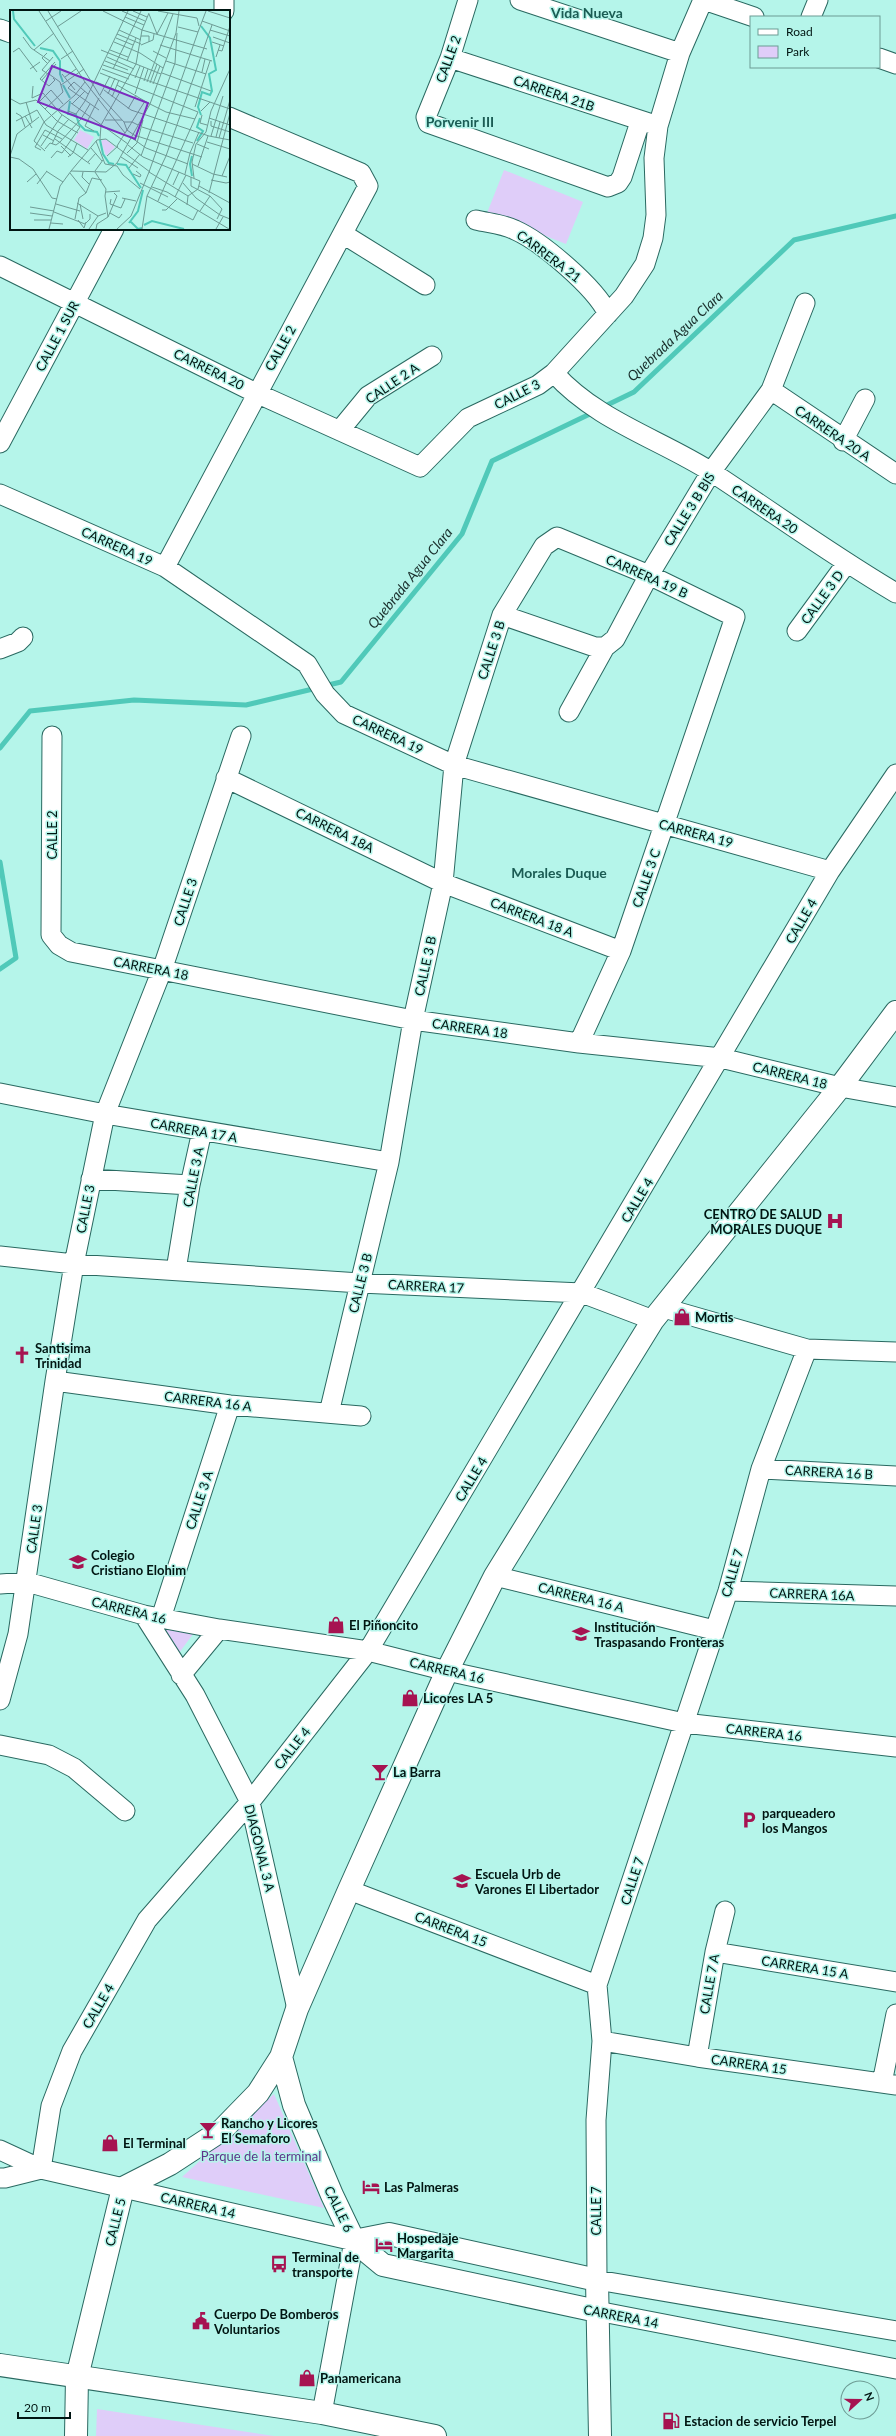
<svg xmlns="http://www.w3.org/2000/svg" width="896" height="2436" viewBox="0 0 896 2436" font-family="Lato,sans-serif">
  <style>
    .green { fill: #dfcdf9 }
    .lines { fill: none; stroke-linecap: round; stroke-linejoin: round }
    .stream { stroke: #50c9b9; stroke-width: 5 }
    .minor-casing { stroke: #2a6961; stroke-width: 21 }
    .tertiary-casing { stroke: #2a6961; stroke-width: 24 }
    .primary-casing { stroke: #2a6961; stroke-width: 24 }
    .minor { stroke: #fff; stroke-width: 19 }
    .tertiary { stroke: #fff; stroke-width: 22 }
    .primary { stroke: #fff; stroke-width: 22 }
    .labels { text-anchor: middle; stroke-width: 3; stroke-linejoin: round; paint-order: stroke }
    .street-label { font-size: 13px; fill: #001512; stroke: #b5f5ea }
    .poi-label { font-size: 13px; font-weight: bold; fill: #001512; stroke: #b5f5ea; text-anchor: start }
    .park-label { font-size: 13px; fill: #5e348a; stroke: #b5f5ea }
    .neighbourhood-label { font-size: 14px; font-weight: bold; fill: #1b5c54; stroke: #b5f5ea }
    .water-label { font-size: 14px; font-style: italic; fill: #192e2b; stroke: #b5f5ea }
    .inset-river { fill: none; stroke: #50c9b9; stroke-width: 2 }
    .inset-road { fill: none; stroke: #6d9b94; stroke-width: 1 }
    .view { fill: #7b2cbf; fill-opacity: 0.15; stroke: #7b2cbf; stroke-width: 2 }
    .inset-edge { fill: none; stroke: #001512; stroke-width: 2 }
  </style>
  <rect width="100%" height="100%" fill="#b5f5ea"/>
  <!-- green -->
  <path class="green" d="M 504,170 L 583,202 L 566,244 L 487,213 Z
    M 160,1624 L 196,1630 L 179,1653 Z
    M 274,2094 L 324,2208 L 182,2177 Z
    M 97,2409 L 274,2436 L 96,2436 Z"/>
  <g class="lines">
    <!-- stream -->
    <path class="stream" d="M 603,407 L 634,392 L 794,240 L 896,216
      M 324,686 L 341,682 L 462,534 L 492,461 L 594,412
      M 0,748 L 30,711 L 134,700 L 246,705 L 317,688
      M 0,862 L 16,958 L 0,969"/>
    <!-- minor casing -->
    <g class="minor-casing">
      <path id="minor" d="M 468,0 L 450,58 L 426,117 L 428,123 L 608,187 L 618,183 L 622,177 L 640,122
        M 520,0 L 680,53
        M 704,0 L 754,17
        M 224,11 L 224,0
        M 811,17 L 818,0
        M 0,29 L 11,33
        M 450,58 L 652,124
        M 879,58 L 896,64
        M 476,220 C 488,223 503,224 515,230 C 542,242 595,287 608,314
        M 343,234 L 425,285
        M 0,266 L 256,393 L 420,467 L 468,418 L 538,385 L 554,373 L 624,296 L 645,264 L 653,238 L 656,215 L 654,158 L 658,126 L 680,53 L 703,0
        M 554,373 C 597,421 660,439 713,473 C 774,513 833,556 896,593
        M 771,390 L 896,474
        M 340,430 L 368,396 L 432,356
        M 843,441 L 865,399
        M 0,443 L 114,229
        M 0,494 L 165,567 L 307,664 L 325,694 L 344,714 L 454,765 L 830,871
        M 165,567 L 368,186 L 361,173 L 229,117
        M 502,615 L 595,647 L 605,647
        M 797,631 L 846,564
        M 0,649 L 18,642 L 23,637
        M 569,712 L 605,647 L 615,639 L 649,575 L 711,472 L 771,390 L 805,303
        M 52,736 L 51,935 L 59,945 L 71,952 L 413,1020 L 579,1043 L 721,1058 L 840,1087 L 896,1097
        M 226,778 L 443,883 L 621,951
        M 0,1093 L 105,1114 L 389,1162
        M 91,1179 L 190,1185
        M 0,1256 L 74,1264 L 360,1283 L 582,1293 L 653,1320
        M 176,1270 L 190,1185 L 202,1131
        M 664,1308 L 807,1349 L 896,1352
        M 807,1349 L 761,1469 L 728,1591 L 597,1985 L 602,2041 L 596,2120 L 597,2280 L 896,2331
        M 55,1381 L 230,1405 L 361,1416
        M 329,1413 L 389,1162 L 413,1020 L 443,883 L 454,765 L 502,615 L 544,546 L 557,537 L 649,575 L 735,617 L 621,951 L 579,1043
        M 761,1469 L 896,1476
        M 495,1576 L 714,1630
        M 0,1584 L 27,1582 L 144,1615 L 219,1629 L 368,1651 L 447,1671 L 684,1723 L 896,1747
        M 728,1591 L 896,1596
        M 144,1615 L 195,1695 L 250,1802 L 297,2009
        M 161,1618 L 230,1405
        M 181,1675 L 219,1629
        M 0,1700 L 18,1634 L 55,1381 L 74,1264 L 105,1114 L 162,970 L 241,736
        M 0,1745 L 49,1755 L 74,1768 L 125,1811
        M 349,1890 L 597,1985
        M 715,1952 L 896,1982
        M 602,2041 L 697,2057 L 896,2085
        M 697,2057 L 715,1952 L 725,1911
        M 882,2083 L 896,2014
        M 0,2150 L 41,2169 L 354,2241 L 322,2413
        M 41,2169 L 51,2106 L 72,2051 L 147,1920 L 250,1802 L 368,1651 L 830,871 L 896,774
        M 0,2178 L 5,2178 L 41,2169
        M 597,2311 L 896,2369"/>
    </g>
    <!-- tertiary casing -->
    <g class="tertiary-casing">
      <path id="tertiary" d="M 281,2057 L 294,2105 L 332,2195 L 354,2241 L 383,2265 L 597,2311
        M 354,2241 L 389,2234 L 597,2280 L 600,2436
        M 76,2436 L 77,2377 L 123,2188 L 170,2164 L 222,2130 L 258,2093 L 281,2057 L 297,2009 L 349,1890 L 447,1671 L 495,1576 L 653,1320 L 840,1087 L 896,1012"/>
    </g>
    <!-- primary casing -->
    <g class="primary-casing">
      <path id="primary" d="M 0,2365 L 322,2413 L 435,2436"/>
    </g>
    <!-- minor -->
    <use href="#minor" class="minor"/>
    <!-- tertiary -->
    <use href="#tertiary" class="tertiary"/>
    <!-- primary -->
    <use href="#primary" class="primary"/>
  </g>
  <!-- icons -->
  <defs>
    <g id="hospital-bare" transform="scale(1.38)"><path d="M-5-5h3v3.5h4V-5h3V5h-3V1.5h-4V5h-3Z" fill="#a61351" stroke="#b5f5ea" stroke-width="2.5" paint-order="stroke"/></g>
    <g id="shop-bare" transform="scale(1.38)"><path d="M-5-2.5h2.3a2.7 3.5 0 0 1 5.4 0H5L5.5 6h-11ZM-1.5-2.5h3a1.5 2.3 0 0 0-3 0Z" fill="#a61351" stroke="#b5f5ea" stroke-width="2.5" paint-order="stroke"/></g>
    <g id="church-bare" transform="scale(1.38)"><path d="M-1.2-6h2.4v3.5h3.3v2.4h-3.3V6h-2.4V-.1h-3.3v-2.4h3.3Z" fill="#a61351" stroke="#b5f5ea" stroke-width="2.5" paint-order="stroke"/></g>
    <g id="school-bare" transform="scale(1.38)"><path d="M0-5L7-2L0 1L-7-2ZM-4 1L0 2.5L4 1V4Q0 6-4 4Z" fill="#a61351" stroke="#b5f5ea" stroke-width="2.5" paint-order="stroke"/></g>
    <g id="bar-bare" transform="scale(1.38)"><path d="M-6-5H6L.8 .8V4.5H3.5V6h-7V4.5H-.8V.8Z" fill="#a61351" stroke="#b5f5ea" stroke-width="2.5" paint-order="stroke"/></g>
    <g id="parking-bare" transform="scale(1.38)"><path d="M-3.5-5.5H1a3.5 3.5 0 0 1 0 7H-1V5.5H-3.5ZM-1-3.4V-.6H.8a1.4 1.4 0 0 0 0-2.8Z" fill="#a61351" stroke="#b5f5ea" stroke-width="2.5" paint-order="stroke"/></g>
    <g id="hotel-bare" transform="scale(1.38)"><path d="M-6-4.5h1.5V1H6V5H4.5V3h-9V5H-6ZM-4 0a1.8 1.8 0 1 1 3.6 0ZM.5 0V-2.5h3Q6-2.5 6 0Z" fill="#a61351" stroke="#b5f5ea" stroke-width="2.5" paint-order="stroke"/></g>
    <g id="bus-bare" transform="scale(1.38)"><path d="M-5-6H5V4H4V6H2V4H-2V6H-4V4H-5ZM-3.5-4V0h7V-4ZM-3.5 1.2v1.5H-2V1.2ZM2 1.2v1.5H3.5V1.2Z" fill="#a61351" stroke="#b5f5ea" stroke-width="2.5" paint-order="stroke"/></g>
    <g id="civic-bare" transform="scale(1.38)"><path d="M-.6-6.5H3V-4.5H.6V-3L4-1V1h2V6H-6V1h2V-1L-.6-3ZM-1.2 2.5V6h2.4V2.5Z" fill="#a61351" stroke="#b5f5ea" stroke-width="2.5" paint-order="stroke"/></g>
    <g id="fuel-bare" transform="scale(1.38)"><path d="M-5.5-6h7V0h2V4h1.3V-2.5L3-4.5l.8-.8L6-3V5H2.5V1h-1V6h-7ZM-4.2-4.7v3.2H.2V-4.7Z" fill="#a61351" stroke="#b5f5ea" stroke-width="2.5" paint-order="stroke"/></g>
  </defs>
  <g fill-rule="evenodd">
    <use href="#hospital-bare" x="835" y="1221"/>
    <use href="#shop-bare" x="682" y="1317"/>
    <use href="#church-bare" x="22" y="1355"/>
    <use href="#school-bare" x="78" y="1562"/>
    <use href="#shop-bare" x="336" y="1625"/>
    <use href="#school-bare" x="581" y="1634"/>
    <use href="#shop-bare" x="410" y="1698"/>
    <use href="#bar-bare" x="380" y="1772"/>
    <use href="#parking-bare" x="749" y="1820"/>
    <use href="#school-bare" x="462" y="1881"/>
    <use href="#bar-bare" x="208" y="2130"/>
    <use href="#shop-bare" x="110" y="2143"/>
    <use href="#hotel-bare" x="371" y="2187"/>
    <use href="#hotel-bare" x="384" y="2245"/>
    <use href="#bus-bare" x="279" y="2264"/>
    <use href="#civic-bare" x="201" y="2321"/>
    <use href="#shop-bare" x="307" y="2378"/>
    <use href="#fuel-bare" x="671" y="2421"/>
  </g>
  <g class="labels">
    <!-- street labels -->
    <g class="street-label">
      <text transform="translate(448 59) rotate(-70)" y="5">CALLE 2</text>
      <text transform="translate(554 93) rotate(19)" y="5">CARRERA 21B</text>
      <text transform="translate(549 256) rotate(37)" y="5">CARRERA 21</text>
      <text transform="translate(57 336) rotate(-62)" y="5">CALLE 1 SUR</text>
      <text transform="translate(280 348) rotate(-61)" y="5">CALLE 2</text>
      <text transform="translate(209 369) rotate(26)" y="5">CARRERA 20</text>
      <text transform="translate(392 383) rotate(-34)" y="5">CALLE 2 A</text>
      <text transform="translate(517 394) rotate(-27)" y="5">CALLE 3</text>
      <text transform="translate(833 433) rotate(34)" y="5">CARRERA 20 A</text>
      <text transform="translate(689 509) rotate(-58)" y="5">CALLE 3 B BIS</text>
      <text transform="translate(765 509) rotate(34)" y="5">CARRERA 20</text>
      <text transform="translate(117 546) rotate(24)" y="5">CARRERA 19</text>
      <text transform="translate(647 576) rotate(24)" y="5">CARRERA 19 B</text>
      <text transform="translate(822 597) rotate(-54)" y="5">CALLE 3 D</text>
      <text transform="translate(491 650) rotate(-72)" y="5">CALLE 3 B</text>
      <text transform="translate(388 734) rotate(25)" y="5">CARRERA 19</text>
      <text transform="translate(335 830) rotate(26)" y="5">CARRERA 18A</text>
      <text transform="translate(696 833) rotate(15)" y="5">CARRERA 19</text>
      <text transform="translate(52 835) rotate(-90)" y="5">CALLE 2</text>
      <text transform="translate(646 878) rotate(-71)" y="5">CALLE 3 C</text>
      <text transform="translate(185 902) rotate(-72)" y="5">CALLE 3</text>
      <text transform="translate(532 917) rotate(21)" y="5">CARRERA 18 A</text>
      <text transform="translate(801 921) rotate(-60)" y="5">CALLE 4</text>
      <text transform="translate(425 966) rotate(-78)" y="5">CALLE 3 B</text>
      <text transform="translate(151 968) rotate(11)" y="5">CARRERA 18</text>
      <text transform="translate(470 1028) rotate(8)" y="5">CARRERA 18</text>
      <text transform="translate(790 1075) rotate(14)" y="5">CARRERA 18</text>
      <text transform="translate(194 1130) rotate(10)" y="5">CARRERA 17 A</text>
      <text transform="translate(193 1177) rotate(-79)" y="5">CALLE 3 A</text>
      <text transform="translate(637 1200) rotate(-59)" y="5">CALLE 4</text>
      <text transform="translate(85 1209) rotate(-79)" y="5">CALLE 3</text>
      <text transform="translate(360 1283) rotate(-76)" y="5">CALLE 3 B</text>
      <text transform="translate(426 1286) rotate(3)" y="5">CARRERA 17</text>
      <text transform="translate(208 1401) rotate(7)" y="5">CARRERA 16 A</text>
      <text transform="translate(829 1472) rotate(3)" y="5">CARRERA 16 B</text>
      <text transform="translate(471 1479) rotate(-59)" y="5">CALLE 4</text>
      <text transform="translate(199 1500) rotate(-72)" y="5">CALLE 3 A</text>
      <text transform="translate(34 1529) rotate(-82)" y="5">CALLE 3</text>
      <text transform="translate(732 1573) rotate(-74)" y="5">CALLE 7</text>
      <text transform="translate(812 1594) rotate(2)" y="5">CARRERA 16A</text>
      <text transform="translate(581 1597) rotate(14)" y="5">CARRERA 16 A</text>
      <text transform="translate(129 1610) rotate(14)" y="5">CARRERA 16</text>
      <text transform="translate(447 1670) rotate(13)" y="5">CARRERA 16</text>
      <text transform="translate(764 1732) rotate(6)" y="5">CARRERA 16</text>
      <text transform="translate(292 1748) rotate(-52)" y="5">CALLE 4</text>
      <text transform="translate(260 1848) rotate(76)" y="5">DIAGONAL 3 A</text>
      <text transform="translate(632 1881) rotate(-72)" y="5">CALLE 7</text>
      <text transform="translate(451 1929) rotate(21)" y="5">CARRERA 15</text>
      <text transform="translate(805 1967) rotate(9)" y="5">CARRERA 15 A</text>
      <text transform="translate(709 1984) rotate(-80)" y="5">CALLE 7 A</text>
      <text transform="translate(98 2006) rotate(-60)" y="5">CALLE 4</text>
      <text transform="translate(749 2064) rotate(8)" y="5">CARRERA 15</text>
      <text transform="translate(198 2205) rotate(13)" y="5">CARRERA 14</text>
      <text transform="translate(339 2209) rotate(64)" y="5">CALLE 6</text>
      <text transform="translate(596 2211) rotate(-90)" y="5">CALLE 7</text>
      <text transform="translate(115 2222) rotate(-76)" y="5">CALLE 5</text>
      <text transform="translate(621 2316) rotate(11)" y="5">CARRERA 14</text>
    </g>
    <!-- poi labels -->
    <g class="poi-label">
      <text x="822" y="1219" text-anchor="end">CENTRO DE SALUD<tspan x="822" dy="15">MORALES DUQUE</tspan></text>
      <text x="695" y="1322">Mortis</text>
      <text x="35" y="1353">Santisima<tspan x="35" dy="15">Trinidad</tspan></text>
      <text x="91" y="1560">Colegio<tspan x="91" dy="15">Cristiano Elohim</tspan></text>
      <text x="349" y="1630">El Piñoncito</text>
      <text x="594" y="1632">Institución<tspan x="594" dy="15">Traspasando Fronteras</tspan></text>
      <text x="423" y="1703">Licores LA 5</text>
      <text x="393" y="1777">La Barra</text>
      <text x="762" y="1818">parqueadero<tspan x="762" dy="15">los Mangos</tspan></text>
      <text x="475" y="1879">Escuela Urb de<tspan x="475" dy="15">Varones El Libertador</tspan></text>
      <text x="221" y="2128">Rancho y Licores<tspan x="221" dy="15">El Semaforo</tspan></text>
      <text x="123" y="2148">El Terminal</text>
      <text x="384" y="2192">Las Palmeras</text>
      <text x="397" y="2243">Hospedaje<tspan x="397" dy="15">Margarita</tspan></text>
      <text x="292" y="2262">Terminal de<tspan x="292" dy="15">transporte</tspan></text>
      <text x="214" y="2319">Cuerpo De Bomberos<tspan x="214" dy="15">Voluntarios</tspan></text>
      <text x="320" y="2383">Panamericana</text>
      <text x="684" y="2426">Estacion de servicio Terpel</text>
    </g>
    <!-- park labels -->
    <g class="park-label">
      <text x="261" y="2161">Parque de la terminal</text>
    </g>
    <!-- neighbourhood labels -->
    <g class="neighbourhood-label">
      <text x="587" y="18">Vida Nueva</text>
      <text x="460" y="127">Porvenir III</text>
      <text x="559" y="878">Morales Duque</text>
    </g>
    <!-- water labels -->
    <g class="water-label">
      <text transform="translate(675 336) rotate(-43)" y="5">Quebrada Agua Clara</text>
      <text transform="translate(410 578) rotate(-51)" y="5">Quebrada Agua Clara</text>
    </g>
  </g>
  <!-- overview -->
  <g transform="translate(10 10)">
    <rect width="220" height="220" fill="#b5f5ea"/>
    <path d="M 70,120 L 84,127 L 77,139 L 64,130 ZM 96,129 L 105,137 L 96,146 L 91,131 Z" fill="#dfcdf9"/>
    <path class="inset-river" d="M 3,1 L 4,9 L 25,36M 30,38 L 43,41 L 50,51 L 50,64 L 53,72M 53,75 L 60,88M 60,91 L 58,104 L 66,105 L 69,114 L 75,120 L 87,122 L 89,126M 191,105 L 188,97 L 192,82 L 200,85 L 202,81 L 199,64 L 206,60 L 200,28 L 191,16M 90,130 L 93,144 L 99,153 L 104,154M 187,131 L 193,121 L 187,117 L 190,108M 107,154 L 116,155 L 131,178M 182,166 L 180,154 L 182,146M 121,212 L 128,219 L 132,218M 119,213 L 128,201 L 133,180M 134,215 L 142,211 L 174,219"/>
    <path class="inset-road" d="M 29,1 L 75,72 L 115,123M 38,1 L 90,86 L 114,112 L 117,120 L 124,125 L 192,147M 93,1 L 132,20 L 197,39M 112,1 L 135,11M 123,1 L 137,7M 148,1 L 187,8 L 189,16M 198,1 L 220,8M 139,4 L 147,24M 115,7 L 134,15M 36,11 L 51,1M 192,11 L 220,21M 47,17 L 71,1M 168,17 L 188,22 L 196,1M 109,20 L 131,30M 200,20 L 220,26M 107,24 L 131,34M 147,24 L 158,3M 131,26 L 139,26 L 139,32M 13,27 L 21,38 L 40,51M 203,27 L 220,33M 106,28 L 123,35M 104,32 L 130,43 L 153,58M 202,32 L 214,36M 131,35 L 143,30 L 144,24M 150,35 L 202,51M 24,40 L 44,23M 91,40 L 151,64M 100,40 L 118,47M 208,40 L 212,41 L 220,16M 143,41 L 156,48M 3,42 L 9,38 L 27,62M 37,43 L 32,48 L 37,53M 97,47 L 124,59M 206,47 L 210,35M 51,49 L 63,41M 95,51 L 118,60M 117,51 L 126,28M 156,51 L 196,64M 93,55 L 220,99M 20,59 L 30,52M 92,59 L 119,69M 103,59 L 131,1M 192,62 L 195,49M 90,63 L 188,102 L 148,191M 152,63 L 201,81M 38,64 L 32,60 L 43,47M 39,64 L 50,72M 52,64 L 65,80M 55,67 L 66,59M 43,68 L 45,70 L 39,76 L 30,69 L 45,52M 125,68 L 130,56M 32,70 L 46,54M 134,71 L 138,59M 86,72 L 111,82M 137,72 L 163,4M 140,73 L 147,54M 143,74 L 150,56M 51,75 L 74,59M 107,75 L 140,94M 94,80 L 121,100 L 199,126 L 220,130M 78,84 L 64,72 L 58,78 L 89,100M 98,84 L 105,68M 125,84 L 134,57M 90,85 L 100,66M 102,87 L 109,70M 22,88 L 33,83 L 51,104 L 70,117 L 52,143 L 47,141 L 41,148M 22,88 L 23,76M 1,89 L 10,94 L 26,90 L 47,111 L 68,123M 16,92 L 22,112M 29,92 L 41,80 L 53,94M 61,93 L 118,134M 62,94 L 75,81M 140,94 L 156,102 L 185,109M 185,97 L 200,51M 35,99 L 53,82 L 50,72M 118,99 L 126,85M 58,101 L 66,104 L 75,91 L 118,1M 191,101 L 200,92M 6,103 L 11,106 L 15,117M 192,105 L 190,113 L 197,115M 15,106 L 22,118M 199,108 L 220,115M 95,110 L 112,110M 6,111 L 27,100 L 36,115 L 78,140M 201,111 L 201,116 L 220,122M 114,112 L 122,112 L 128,115M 132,117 L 183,133M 84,121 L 75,116 L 89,88M 33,125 L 44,131M 201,126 L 213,86M 206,127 L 210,112M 122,128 L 136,138 L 178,154M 209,128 L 220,90M 45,129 L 80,154M 90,129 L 91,115 L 126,54 L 132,20 L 139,3M 86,131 L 95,154 L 107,156 L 113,165 L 130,179M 197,132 L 220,139M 42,134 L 48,121 L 59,109M 187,134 L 199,139M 118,135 L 133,147 L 190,171 L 188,179 L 178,186M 31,136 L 52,105M 51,136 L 61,146M 107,136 L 135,91M 81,138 L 92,151M 35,139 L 40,133 L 46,135 L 50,132 L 71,109 L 80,94M 31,140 L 25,137 L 35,120 L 52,129M 35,141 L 24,131 L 34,112 L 65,85 L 75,72M 117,143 L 127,133 L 133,110M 0,146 L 7,124 L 29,107M 97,146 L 108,136M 131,146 L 165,53 L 167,23M 0,147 L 9,149 L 23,159 L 42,188 L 47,189M 58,147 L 63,143 L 67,133M 111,147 L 128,158M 78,152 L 86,143M 182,154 L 203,164 L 217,167M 188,156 L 198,126M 119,158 L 130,144M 36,161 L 53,172M 61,161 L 87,130 L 96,129 L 140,162M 85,161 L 93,150M 73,162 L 72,167 L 79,174M 85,162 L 96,179 L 95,186 L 98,207M 139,162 L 178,186 L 177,195M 60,163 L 76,183M 123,164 L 130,167 L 131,165 L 126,161M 175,164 L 180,143 L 189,122M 212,166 L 220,146M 181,167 L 181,176 L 200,186 L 212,199 L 207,209M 184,168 L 182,152 L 186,134 L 196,122 L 201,101 L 220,59M 201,170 L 216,173 L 220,172M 17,172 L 26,164M 130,173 L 158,187M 173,173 L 186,188 L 210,205 L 220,209M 27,174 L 37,161M 163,175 L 169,162M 189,176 L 220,193M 142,177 L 157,182 L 219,219M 96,182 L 110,181M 199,183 L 220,103M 137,186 L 183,210 L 188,200M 165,187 L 176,165M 112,188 L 126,191M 101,189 L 100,194 L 111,198 L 115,189M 67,193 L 88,206M 46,194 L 70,201M 70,194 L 73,209M 20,197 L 44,201M 152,200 L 156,200 L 167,189M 190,201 L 200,186M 44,202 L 75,214 L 80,209 L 80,204M 20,203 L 42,206M 100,203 L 109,208 L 112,204M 65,209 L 69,188 L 76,183 L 82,168 L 92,170M 24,210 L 41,210M 68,210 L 74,218 L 76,212M 41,213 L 53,214M 39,219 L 50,176 L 61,161 L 96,162 L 107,153 L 140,94 L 166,23 L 169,1M 79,219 L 88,206 L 96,203M 86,219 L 87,214 L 98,207 L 107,186 L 104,183M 107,219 L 121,206 L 139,162 L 188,22M 132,219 L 137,186 L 156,146 L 202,15M 206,219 L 213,207"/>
    <path class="view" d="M 42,56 L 138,93 L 125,129 L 28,92 Z"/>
    <rect width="220" height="220" class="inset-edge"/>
  </g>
  <!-- legend -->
  <rect x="750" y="16" width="130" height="52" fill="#b5f5ea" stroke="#6d9b94"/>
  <rect x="758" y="29" width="20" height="6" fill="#ffffff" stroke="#6d9b94"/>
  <text x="786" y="36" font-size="12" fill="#001512">Road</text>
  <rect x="758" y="46" width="20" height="12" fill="#dfcdf9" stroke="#6d9b94"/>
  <text x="786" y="56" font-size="12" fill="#001512">Park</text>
  <!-- north arrow -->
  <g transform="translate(860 2400) rotate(69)"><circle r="19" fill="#b5f5ea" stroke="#6d9b94"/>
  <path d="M0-3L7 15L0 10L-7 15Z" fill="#a61351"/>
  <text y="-6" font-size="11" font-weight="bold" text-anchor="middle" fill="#001512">N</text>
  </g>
  <!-- scale -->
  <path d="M18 2412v6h52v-6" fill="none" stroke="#001512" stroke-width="2"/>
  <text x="24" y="2412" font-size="12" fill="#001512" stroke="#b5f5ea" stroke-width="3" paint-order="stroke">20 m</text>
</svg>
